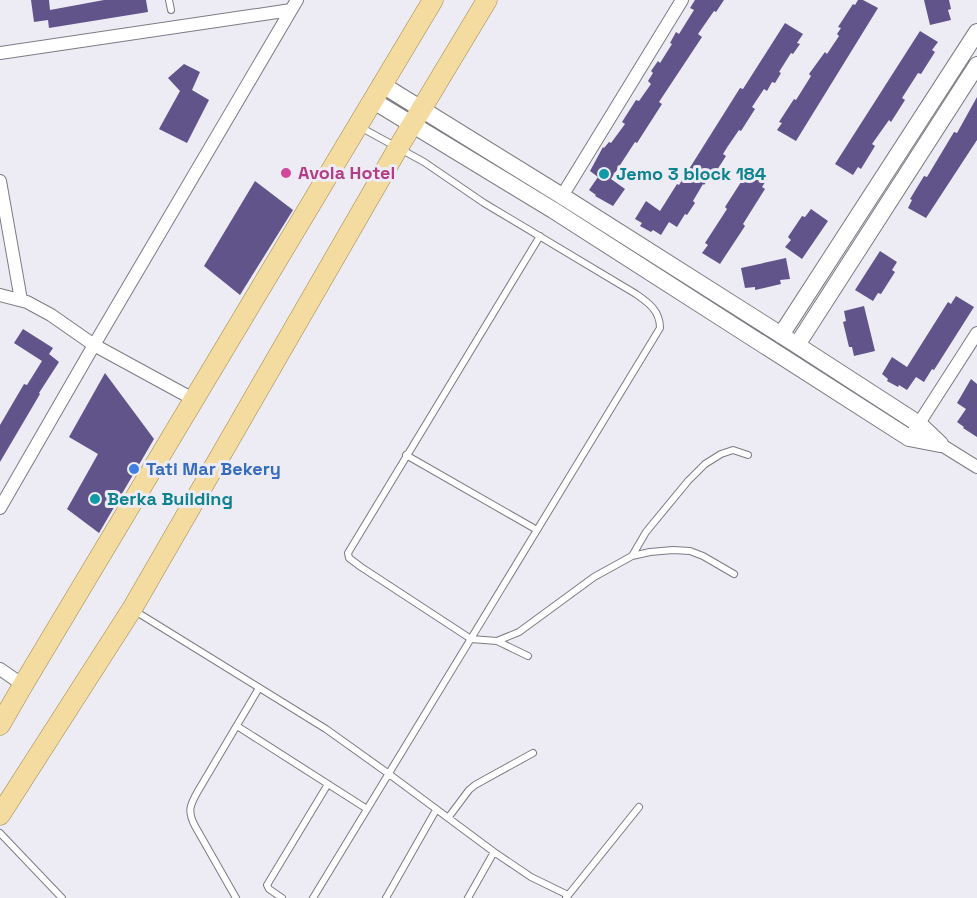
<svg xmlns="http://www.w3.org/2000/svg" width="977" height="898" viewBox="0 0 977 898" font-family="'Space Grotesk',sans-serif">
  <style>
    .building { fill: #60548a }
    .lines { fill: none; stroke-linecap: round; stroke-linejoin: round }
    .service-casing { stroke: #7c7b82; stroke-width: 8 }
    .minor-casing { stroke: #7c7b82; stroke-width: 14 }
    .tertiary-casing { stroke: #7c7b82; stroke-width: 18 }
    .primary-casing { stroke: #9e8446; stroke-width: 21 }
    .service { stroke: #fff; stroke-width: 6 }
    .minor { stroke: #fff; stroke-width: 12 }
    .tertiary { stroke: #fff; stroke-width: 16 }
    .primary { stroke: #f4dca1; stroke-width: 20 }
    .hotel-dot { fill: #d1479c; stroke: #edecf4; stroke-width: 2 }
    .culture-dot { fill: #0f9aa8; stroke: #edecf4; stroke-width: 2 }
    .shop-dot { fill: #3f7fe0; stroke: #edecf4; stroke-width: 2 }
    .labels { text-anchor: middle; stroke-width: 6; stroke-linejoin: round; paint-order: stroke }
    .hotel-label { font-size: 18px; font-weight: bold; fill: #b23c85; stroke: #edecf4; text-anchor: start }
    .culture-label { font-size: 18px; font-weight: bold; fill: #0d838f; stroke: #edecf4; text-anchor: start }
    .shop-label { font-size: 18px; font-weight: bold; fill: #366cbe; stroke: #edecf4; text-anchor: start }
  </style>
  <rect width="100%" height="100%" fill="#edecf4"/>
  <!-- building -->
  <path class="building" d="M 31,0 L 49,0 L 50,10 L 104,0 L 146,0 L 148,12 L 49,28 L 48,20 L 34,22 Z
    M 695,0 L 724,0 L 716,12 L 714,11 L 698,34 L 702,37 L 659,102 L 662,104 L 637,143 L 635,142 L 611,179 L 625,189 L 613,206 L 595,196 L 596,195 L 589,190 L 598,177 L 590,171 L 603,147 L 604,148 L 609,142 L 611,143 L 625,124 L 622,122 L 636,100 L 639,101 L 651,84 L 648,81 L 653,73 L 651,71 L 658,61 L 660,63 L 672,44 L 670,43 L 676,32 L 679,34 L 694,10 L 690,8 Z
    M 858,0 L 863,0 L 878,8 L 796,141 L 777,130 L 782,123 L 779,122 L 794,99 L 796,100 L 811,76 L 809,74 L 825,52 L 827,54 L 839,36 L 837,34 L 841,28 L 838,27 L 853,4 L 855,5 Z
    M 924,0 L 949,0 L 951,9 L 948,10 L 951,20 L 930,25 Z
    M 785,23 L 803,34 L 797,43 L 800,44 L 793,54 L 791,53 L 779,72 L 781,73 L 775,83 L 772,82 L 767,91 L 764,89 L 752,107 L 755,109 L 741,131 L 739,130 L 728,146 L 723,154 L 726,156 L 712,178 L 710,177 L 704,185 L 703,184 L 693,201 L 695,203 L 687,215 L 685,214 L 677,227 L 669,222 L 661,235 L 653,230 L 651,232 L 640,226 L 642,223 L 635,219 L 646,201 L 660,211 L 677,184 L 679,185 L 740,88 L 743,89 Z
    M 920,31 L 938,42 L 932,50 L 935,52 L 921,74 L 918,73 L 902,98 L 905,100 L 891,122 L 889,120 L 872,144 L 875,146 L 861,169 L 858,167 L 853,175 L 835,164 Z
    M 184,64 L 200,72 L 192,90 L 209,100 L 187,143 L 159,129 L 180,91 L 168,78 Z
    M 977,97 L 977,140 L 926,218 L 908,208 L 912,200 L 910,199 L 924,176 L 927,177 L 954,132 L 957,133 Z
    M 750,168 L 767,179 L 762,187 L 765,189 L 743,224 L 745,226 L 720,264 L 702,253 L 708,245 L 705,243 L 727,209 L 725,207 Z
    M 255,181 L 293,210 L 240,295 L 204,266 Z
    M 811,209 L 828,221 L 802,259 L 785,247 L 791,240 L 788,237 L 802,216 L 805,217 Z
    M 880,251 L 897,262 L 892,270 L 895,272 L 881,294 L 878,293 L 873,301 L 855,290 Z
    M 786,258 L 790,279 L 780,280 L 781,284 L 755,290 L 755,287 L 745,288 L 741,268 Z
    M 956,296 L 974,307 L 934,370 L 932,369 L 924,382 L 916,377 L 907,390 L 899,385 L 898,387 L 887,381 L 888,379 L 882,374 L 892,357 L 907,367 L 948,302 L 951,304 Z
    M 864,306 L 875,351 L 854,356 L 852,347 L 849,347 L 843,322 L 846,321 L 844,311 Z
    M 23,329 L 53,348 L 49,354 L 59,362 L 39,393 L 40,394 L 0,462 L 0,425 L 24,384 L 27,385 L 42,361 L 14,343 Z
    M 105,373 L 154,439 L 99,533 L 67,509 L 98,454 L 69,437 Z
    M 971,379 L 977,384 L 977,437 L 963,428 L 964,427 L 957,422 L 966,409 L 957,403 Z"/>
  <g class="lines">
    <!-- service casing -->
    <g class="service-casing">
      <path id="service" d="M 169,0 L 171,10
        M 406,455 L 537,530
        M 632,556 L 646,532 L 688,481 L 705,464 L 721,454 L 733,450 L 748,455
        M 135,611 L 326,729 L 389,774 L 494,852 L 531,877 L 568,895
        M 497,641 L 519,632 L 594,577 L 632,556 L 650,552 L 673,550 L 690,551 L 703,556 L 734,574
        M 528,656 L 497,641 L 471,639 L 361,567 L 349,558 L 348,553 L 540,236
        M 237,726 L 367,809
        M 448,818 L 469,790 L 475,785 L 533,753
        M 0,833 L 62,898
        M 236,898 L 195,826 C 187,811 190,805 198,791 L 259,688
        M 282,898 L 269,889 L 267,885 L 328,784
        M 313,898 L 660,328 C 660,311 649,303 636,294 L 484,203 L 424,162 L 360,127
        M 386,898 L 436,810
        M 468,898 L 494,852
        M 566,898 L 639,807"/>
    </g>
    <!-- minor casing -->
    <g class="minor-casing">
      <path id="minor" d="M 0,53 L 291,10
        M 0,181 L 21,300
        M 562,196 L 682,0
        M 0,295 L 27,302 L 51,315 L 94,345 L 297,0
        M 914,431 L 977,333
        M 940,444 L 977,467
        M 0,508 L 94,345 L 193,399
        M 0,669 L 23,685"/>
    </g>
    <!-- tertiary casing -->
    <g class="tertiary-casing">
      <path id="tertiary" d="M 381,84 L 562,196 L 797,345 L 919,424 L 940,444
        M 372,100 L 553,210 L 909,438 L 940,444
        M 781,335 L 977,32
        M 797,345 L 977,65"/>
    </g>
    <!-- primary casing -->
    <g class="primary-casing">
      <path id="primary" d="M 0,725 L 23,685 L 433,0
        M 0,815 L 132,609 L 398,148 L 487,0"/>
    </g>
    <!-- service -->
    <use href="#service" class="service"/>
    <!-- minor -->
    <use href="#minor" class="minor"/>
    <!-- tertiary -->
    <use href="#tertiary" class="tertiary"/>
    <!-- primary -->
    <use href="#primary" class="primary"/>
  </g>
  <!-- markers -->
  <circle class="hotel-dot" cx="286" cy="173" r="6"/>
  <g class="culture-dot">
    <circle cx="604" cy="174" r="6"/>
    <circle cx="95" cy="499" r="6"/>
  </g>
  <circle class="shop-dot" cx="134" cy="469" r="6"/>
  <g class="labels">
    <!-- hotel labels -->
    <g class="hotel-label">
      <text x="298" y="179">Avola Hotel</text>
    </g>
    <!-- culture labels -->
    <g class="culture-label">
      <text x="616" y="180">Jemo 3 block 184</text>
      <text x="107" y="505">Berka Building</text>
    </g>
    <!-- shop labels -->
    <g class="shop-label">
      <text x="146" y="475">Tati Mar Bekery</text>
    </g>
  </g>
</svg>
